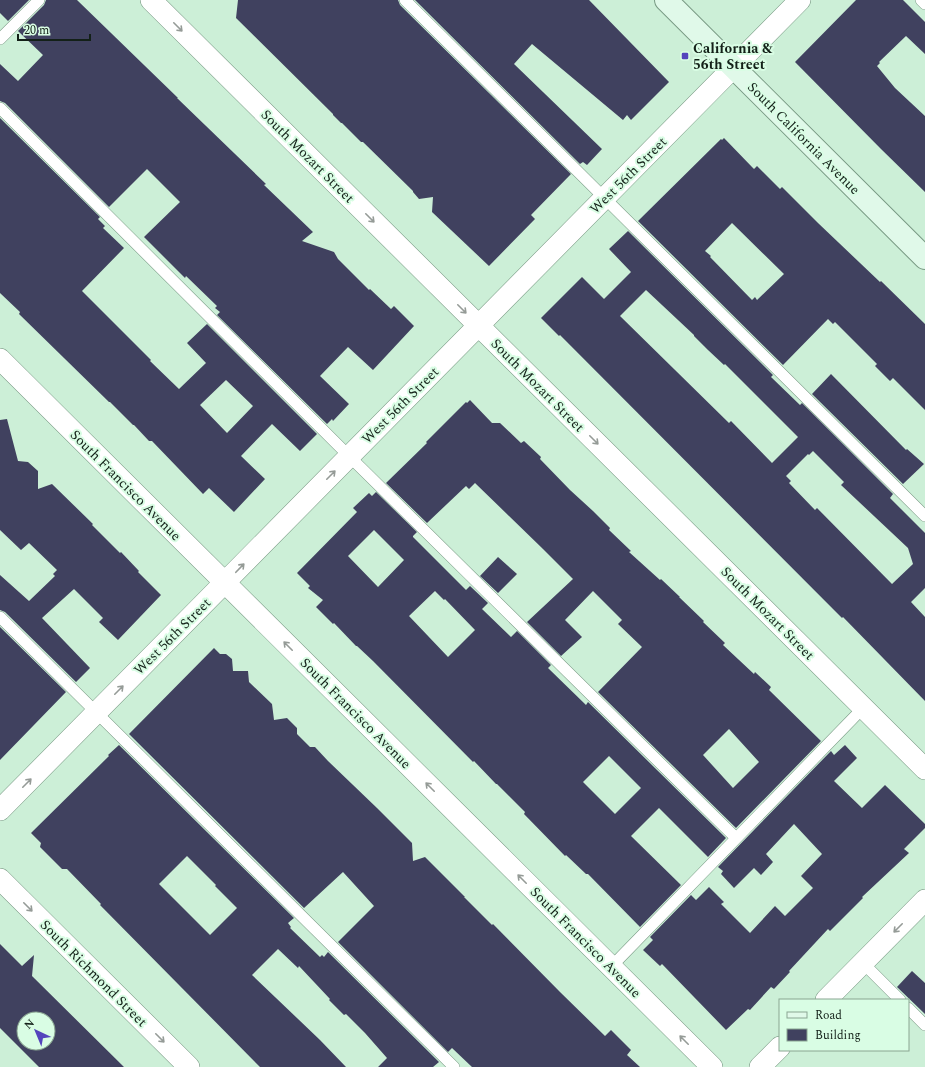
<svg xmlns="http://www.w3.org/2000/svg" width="925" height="1067" viewBox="0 0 925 1067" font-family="Spectral,serif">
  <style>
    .building { fill: #40415f; fill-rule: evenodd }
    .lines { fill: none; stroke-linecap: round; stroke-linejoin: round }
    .lane-casing { stroke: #789983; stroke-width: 12 }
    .street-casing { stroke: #789983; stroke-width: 22 }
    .secondary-casing { stroke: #789983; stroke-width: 24 }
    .lane { stroke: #fff; stroke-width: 11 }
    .street { stroke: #fff; stroke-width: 21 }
    .secondary { stroke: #e0f9e9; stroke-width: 22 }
    .oneway { stroke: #959b97 }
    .poi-dot { fill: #5444bc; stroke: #d9fde4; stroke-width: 1.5 }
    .labels { text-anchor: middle; stroke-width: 4; stroke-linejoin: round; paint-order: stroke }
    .poi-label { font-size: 14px; font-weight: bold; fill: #132018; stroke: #d9fde4; text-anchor: start }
    .street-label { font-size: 14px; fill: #132018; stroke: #d9fde4 }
  </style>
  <rect width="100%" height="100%" fill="#ccefd7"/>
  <!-- building -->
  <path class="building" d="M 0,0 L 29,0 L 8,21 L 0,13 Z
    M 46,0 L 77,0 L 178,98 L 177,98 L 266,184 L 264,185 L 313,232 L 302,241 L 334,252 L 338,259 L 369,290 L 370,289 L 391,309 L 394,306 L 414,326 L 373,370 L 348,347 L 320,376 L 349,404 L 333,421 L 332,419 L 327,424 L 217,315 L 220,312 L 215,308 L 217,306 L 186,276 L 185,278 L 144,237 L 180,202 L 147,169 L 109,207 L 5,103 L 0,101 L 0,64 L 18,81 L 43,55 L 18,31 L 44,5 Z
    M 238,0 L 398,0 L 400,5 L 571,174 L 531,215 L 535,219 L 489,266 L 432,212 L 433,197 L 419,199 L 413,192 L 413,191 L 363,142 L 361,142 L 342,123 L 341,123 L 333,115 L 333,114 L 236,18 Z
    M 415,0 L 589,0 L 669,82 L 631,120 L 627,115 L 623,120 L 532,44 L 514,64 L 602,149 L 587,165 L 583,162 L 580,164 Z
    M 856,0 L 903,0 L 925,22 L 925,54 L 906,36 L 879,62 L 880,63 L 877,66 L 895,88 L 925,116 L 925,192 L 881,149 L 795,62 Z
    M 0,118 L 100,217 L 98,219 L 105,226 L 103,228 L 124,248 L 82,291 L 151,360 L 150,361 L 179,389 L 206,363 L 187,343 L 207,324 L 317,434 L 300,451 L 272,424 L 241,456 L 265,479 L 234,512 L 209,488 L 203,494 L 152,441 L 149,441 L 134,425 L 133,425 L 110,402 L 109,402 L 19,314 L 20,312 L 0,293 ZM 226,380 L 253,406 L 227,433 L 200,405 Z
    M 724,138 L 752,167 L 754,169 L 757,166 L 780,189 L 782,187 L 818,223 L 880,282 L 881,281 L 925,324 L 925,410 L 893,378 L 890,381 L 875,366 L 877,364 L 835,322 L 833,324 L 828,319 L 783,365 L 638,221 L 721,139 L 722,140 ZM 732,223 L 784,274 L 757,300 L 755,297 L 752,300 L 710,257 L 711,256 L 705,251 Z
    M 628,231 L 773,375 L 771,377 L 800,405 L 802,403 L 893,494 L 890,498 L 925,533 L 925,588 L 911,602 L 925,617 L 925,701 L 843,617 L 842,618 L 560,335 L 559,336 L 541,318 L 582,277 L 604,299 L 631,272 L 609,249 ZM 646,290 L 694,335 L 694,336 L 708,350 L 724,365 L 725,364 L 798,437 L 772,463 L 731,421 L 729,423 L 620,316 ZM 813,451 L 844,482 L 841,485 L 908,548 L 913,564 L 892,584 L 817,508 L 815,510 L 789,483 L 791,481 L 786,476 L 808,454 L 809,455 Z
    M 831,374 L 906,450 L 907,449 L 924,464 L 903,484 L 812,394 Z
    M 470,400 L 492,423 L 500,423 L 521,443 L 524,441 L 541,457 L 540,459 L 570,490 L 593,511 L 610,528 L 609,530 L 631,551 L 629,552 L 660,580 L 661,579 L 680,597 L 679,597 L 704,621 L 703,622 L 725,643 L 723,645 L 754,674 L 755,672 L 771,687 L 769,690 L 821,741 L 736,828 L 598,692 L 642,647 L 618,624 L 622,620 L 593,591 L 565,620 L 582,637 L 561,656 L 527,622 L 573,579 L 543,549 L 475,483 L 469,489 L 466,486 L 427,523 L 386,483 L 427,443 L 426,442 L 466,402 L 467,403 ZM 729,729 L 759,762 L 733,788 L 703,755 Z
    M 7,419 L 18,461 L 28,462 L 38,471 L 38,489 L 52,484 L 93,524 L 92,525 L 120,553 L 121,552 L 139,571 L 138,572 L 161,595 L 118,640 L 99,622 L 103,618 L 74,589 L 42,618 L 90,668 L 76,682 L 5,612 L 0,610 L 0,575 L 29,601 L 55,576 L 53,574 L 57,570 L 29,543 L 21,550 L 0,530 L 0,420 Z
    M 376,492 L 417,532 L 413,536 L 413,537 L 466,590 L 470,586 L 488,603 L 482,609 L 511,637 L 517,631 L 551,665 L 548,668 L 586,705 L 588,702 L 726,838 L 708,857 L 659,808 L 631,836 L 681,885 L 640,927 L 588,874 L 586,874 L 566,855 L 565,856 L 524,814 L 525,812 L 497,784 L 496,784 L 474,761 L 473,762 L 373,661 L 357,646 L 356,646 L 334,623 L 333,624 L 316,607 L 323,600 L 308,588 L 310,586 L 297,573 L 357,512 L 353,508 L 369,493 L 372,496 ZM 374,530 L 404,560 L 378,587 L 348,556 ZM 435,591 L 444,600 L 445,599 L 475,630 L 448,657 L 409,616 ZM 609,756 L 641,788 L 615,814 L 583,782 Z
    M 498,557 L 517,574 L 498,593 L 480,576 Z
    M 0,627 L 66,692 L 0,760 Z
    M 214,648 L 220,654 L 226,654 L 232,659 L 233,671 L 248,671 L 249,682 L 272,704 L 274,720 L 287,718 L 297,728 L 297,734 L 310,747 L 315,747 L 328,761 L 377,808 L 412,843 L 413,861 L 425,857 L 465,897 L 464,897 L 492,925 L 493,924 L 560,992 L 605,1036 L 611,1030 L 631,1050 L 627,1055 L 640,1067 L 472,1067 L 452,1048 L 448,1052 L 338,942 L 374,906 L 343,872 L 304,908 L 129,734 Z
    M 119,745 L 294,918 L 288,923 L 291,927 L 290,928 L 320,957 L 322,955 L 324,957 L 328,952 L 439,1062 L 433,1067 L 378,1067 L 387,1058 L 365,1033 L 346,1014 L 344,1015 L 329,1000 L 330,999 L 299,966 L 298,968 L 278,949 L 252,975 L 320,1040 L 346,1067 L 260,1067 L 100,905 L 101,904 L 67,869 L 62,869 L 40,847 L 41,843 L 31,833 L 109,756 L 108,755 ZM 187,856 L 216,885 L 215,886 L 237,908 L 210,935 L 159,884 Z
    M 845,745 L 857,758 L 834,781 L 862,808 L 885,785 L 925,824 L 925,828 L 904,849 L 909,853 L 862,897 L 863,898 L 830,931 L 828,929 L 789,971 L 790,972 L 774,989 L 771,987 L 750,1010 L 748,1009 L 726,1030 L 662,964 L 660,966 L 643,950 L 653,940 L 650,937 L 691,895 L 696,900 L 709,887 L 724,902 L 721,904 L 750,933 L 775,906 L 785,916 L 813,888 L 801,876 L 822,854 L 794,824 L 766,854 L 773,862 L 761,875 L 754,868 L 734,888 L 721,874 L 723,871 L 718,867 L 831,751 L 834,755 Z
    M 0,944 L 22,966 L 34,955 L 32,976 L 124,1067 L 39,1067 L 0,1028 ZM 24,1019 L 48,1019 L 48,1043 L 24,1043 Z
    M 912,971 L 925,983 L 925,1014 L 897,987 Z"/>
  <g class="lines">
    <!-- lane casing -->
    <g class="lane-casing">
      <path id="lane" d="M 405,0 L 925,516
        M 921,0 L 925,4
        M 0,39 L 39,0
        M 0,108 L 350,457 L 736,838
        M 0,617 L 454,1067
        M 863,963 L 900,1000
        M 611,967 L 863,708
        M 908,1008 L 925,1025"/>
    </g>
    <!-- street casing -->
    <g class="street-casing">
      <path id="street" d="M 151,0 L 925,769
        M 0,359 L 712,1067
        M 0,810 L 800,0
        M 0,879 L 189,1067
        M 826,1000 L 925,900
        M 760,1067 L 780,1047"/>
    </g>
    <!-- secondary casing -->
    <g class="secondary-casing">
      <path id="secondary" d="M 666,0 L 925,258"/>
    </g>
    <!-- lane -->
    <use href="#lane" class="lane"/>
    <!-- street -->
    <use href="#street" class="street"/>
    <!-- secondary -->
    <use href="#secondary" class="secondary"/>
  </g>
  <!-- one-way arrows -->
  <defs><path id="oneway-shaft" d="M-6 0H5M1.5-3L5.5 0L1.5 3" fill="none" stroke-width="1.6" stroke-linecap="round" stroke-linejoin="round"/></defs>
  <g class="oneway">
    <use href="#oneway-shaft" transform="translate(178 27) rotate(45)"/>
    <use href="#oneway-shaft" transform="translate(370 218) rotate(45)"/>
    <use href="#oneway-shaft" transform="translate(462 309) rotate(45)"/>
    <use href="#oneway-shaft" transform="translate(594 440) rotate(45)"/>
    <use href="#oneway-shaft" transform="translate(331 475) rotate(-45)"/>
    <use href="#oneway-shaft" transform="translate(240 568) rotate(-46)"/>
    <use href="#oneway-shaft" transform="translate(288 646) rotate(-135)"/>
    <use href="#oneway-shaft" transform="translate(119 690) rotate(-45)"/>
    <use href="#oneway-shaft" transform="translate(27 783) rotate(-45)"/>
    <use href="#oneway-shaft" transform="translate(430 787) rotate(-135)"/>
    <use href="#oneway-shaft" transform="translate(522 879) rotate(-135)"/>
    <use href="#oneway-shaft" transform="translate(28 907) rotate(45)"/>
    <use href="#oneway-shaft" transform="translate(898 928) rotate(135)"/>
    <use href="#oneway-shaft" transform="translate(160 1038) rotate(45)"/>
    <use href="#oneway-shaft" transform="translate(684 1040) rotate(-135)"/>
  </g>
  <!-- markers -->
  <rect class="poi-dot" x="681" y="52" width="8" height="8" rx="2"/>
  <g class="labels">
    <!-- poi labels -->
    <g class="poi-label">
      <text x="693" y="53">California &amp;<tspan x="693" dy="16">56th Street</tspan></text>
    </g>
    <!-- street labels -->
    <g class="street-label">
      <text transform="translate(804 138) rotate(45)" y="5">South California Avenue</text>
      <text transform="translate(308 156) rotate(45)" y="5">South Mozart Street</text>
      <text transform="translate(628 175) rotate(-45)" y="5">West 56th Street</text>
      <text transform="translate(538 385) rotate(45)" y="5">South Mozart Street</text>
      <text transform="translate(400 405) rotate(-45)" y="5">West 56th Street</text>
      <text transform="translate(126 485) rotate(45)" y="5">South Francisco Avenue</text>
      <text transform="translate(768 613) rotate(45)" y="5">South Mozart Street</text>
      <text transform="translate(172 636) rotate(-45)" y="5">West 56th Street</text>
      <text transform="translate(356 713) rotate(45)" y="5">South Francisco Avenue</text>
      <text transform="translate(586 942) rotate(45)" y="5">South Francisco Avenue</text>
      <text transform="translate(94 973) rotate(45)" y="5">South Richmond Street</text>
    </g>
  </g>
  <!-- legend -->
  <rect x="779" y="999" width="130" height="52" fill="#d9fde4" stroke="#8aa592"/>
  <rect x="787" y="1012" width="20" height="6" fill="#e0f9e9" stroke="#8aa592"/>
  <text x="815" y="1019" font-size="12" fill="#132018">Road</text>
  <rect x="787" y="1029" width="20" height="12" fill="#40415f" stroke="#8aa592"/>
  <text x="815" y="1039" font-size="12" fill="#132018">Building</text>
  <!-- north arrow -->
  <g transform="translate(36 1031) rotate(316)"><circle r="19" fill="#d9fde4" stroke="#8aa592"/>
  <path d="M0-3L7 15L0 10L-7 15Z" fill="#5444bc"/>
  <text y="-6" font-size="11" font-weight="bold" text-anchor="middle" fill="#132018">N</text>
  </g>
  <!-- scale -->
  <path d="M18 34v6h72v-6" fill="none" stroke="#132018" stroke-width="2"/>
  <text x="24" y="34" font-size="12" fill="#132018" stroke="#d9fde4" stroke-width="3" paint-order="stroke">20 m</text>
</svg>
